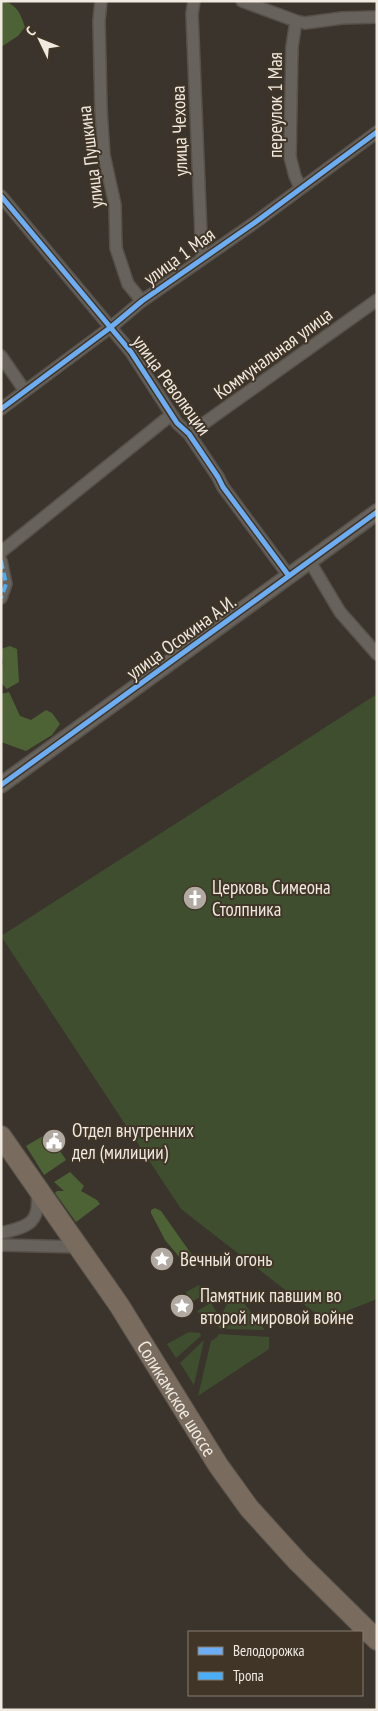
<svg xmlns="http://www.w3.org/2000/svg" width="378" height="1711" viewBox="0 0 378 1711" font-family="'PT Sans Narrow',sans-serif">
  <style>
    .green { fill: #3f4e2f }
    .forest { fill: #4d6336 }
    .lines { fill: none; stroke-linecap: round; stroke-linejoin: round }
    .street-casing { stroke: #57514a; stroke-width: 14 }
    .secondary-casing { stroke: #57514a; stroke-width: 18 }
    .highway-casing { stroke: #57514a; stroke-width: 22 }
    .street { stroke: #67635c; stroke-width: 11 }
    .secondary { stroke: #67635c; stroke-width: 15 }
    .highway { stroke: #796c5e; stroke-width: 20 }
    .quiet { stroke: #49aef6; stroke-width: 4; stroke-dasharray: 8 4; stroke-linecap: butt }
    .cycleway-casing { stroke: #403526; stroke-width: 8 }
    .cycleway { stroke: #6dadf4; stroke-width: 5 }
    .labels { text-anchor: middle; stroke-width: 4; stroke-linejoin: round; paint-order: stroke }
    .street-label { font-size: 19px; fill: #f1eae1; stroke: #403526 }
    .poi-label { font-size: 19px; fill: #f1eae1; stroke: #403526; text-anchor: start }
  </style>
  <rect width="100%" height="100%" fill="#3a342c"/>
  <!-- green -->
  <path class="green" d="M 377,694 L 377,1299 L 324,1320 L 181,1209 L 1,936 Z
    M 199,1285 L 216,1311 L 212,1321 L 207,1321 L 197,1311 L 209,1304 L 204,1295 L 191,1302 L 186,1292 Z
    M 234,1290 L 265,1330 L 220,1329 L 217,1324 Z
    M 189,1332 L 200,1333 L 201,1336 L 176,1358 L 167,1344 Z
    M 219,1334 L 269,1337 L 269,1349 L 198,1396 L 211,1341 L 216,1338 Z
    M 204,1340 L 194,1385 L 180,1363 Z"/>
  <!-- forest -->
  <path class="forest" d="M 1,1 C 17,3 21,15 25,27 L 18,36 L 1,47 Z
    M 10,646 L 17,649 L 19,682 L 7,689 L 2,684 L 1,669 L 3,663 L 1,649 Z
    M 9,692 L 20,716 L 31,720 L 46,710 L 52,713 L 60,724 L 52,735 L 26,751 L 1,742 L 1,694 Z
    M 48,1133 L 66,1160 L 44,1175 L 26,1146 Z
    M 70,1172 L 84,1186 L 81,1191 L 97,1200 L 100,1204 L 76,1222 L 55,1193 L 57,1191 L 64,1191 L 54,1182 Z
    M 155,1208 L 161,1211 L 192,1255 L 188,1260 L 181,1259 L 165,1240 L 151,1213 L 151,1210 Z"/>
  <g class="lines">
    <!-- street casing -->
    <g class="street-casing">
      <path id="street" d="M 101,1 L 99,21 L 101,110 L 104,155 L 115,205 L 116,248 L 128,284 L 142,301
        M 194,1 L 192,14 L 202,259
        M 242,1 L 296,21 L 305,23 L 342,18 L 377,17
        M 296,21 L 292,47 L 290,157 L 295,176 L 300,187
        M 1,196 L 131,352 L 177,423 L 189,434 L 218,477 L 223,487 L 289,576
        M 1,356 L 25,391
        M 1,409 L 111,327 L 142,301 L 257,221 L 377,132
        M 189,434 L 377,300
        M 1,552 L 171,415
        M 309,560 L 340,612 L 377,654
        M 1,561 L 6,584 L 1,598
        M 1,1233 C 28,1227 41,1223 37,1192
        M 1,1245 L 79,1247"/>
    </g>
    <!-- secondary casing -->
    <g class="secondary-casing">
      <path id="secondary" d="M 1,785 L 377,512"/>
    </g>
    <!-- highway casing -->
    <g class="highway-casing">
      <g id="highway">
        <path id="s1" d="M 1,1136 L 119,1305 L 218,1465 L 249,1508 L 298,1562 L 377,1640"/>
      </g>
    </g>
    <!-- street -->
    <use href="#street" class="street"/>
    <!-- secondary -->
    <use href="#secondary" class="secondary"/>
    <!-- highway -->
    <use href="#highway" class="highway"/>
    <!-- quiet -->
    <path class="quiet" d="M 1,561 L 6,584 L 1,598"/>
    <!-- cycleway casing -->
    <g class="cycleway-casing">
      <path id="cycleway" d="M 1,196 L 131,352 L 177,423 L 189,434 L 218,477 L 223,487 L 289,576
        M 1,409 L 111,327 L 142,301 L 257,221 L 377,132
        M 1,785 L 377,512"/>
    </g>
    <!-- cycleway -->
    <use href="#cycleway" class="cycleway"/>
  </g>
  <!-- icons -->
  <defs>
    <g id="church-disc" transform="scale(1.25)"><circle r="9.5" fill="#b1aaa2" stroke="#403526"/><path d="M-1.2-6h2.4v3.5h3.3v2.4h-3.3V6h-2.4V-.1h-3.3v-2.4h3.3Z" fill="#fff"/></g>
    <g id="civic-disc" transform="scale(1.25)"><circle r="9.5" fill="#b1aaa2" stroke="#403526"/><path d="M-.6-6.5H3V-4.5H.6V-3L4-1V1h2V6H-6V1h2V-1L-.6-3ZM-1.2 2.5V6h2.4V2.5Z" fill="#fff"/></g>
    <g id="sight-disc" transform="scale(1.25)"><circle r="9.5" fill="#b1aaa2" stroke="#403526"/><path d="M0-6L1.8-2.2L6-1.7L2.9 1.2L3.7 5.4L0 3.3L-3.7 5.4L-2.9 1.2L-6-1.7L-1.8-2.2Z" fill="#fff"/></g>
  </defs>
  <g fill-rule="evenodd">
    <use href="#church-disc" x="195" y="898"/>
    <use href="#civic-disc" x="54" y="1141"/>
    <use href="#sight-disc" x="162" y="1259"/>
    <use href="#sight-disc" x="182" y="1306"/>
  </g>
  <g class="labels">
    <!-- street labels -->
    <g class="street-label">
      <text transform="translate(275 105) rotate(-90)" y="7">переулок 1 Мая</text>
      <text transform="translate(179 131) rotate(-92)" y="7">улица Чехова</text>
      <text transform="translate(90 157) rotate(-97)" y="7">улица Пушкина</text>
      <text transform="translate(179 256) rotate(-36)" y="7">улица 1 Мая</text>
      <text transform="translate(273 353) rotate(-36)" y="7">Коммунальная улица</text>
      <text transform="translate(172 385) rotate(54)" y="7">улица Революции</text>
      <text transform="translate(181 637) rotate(-36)" y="7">улица Осокина А.И.</text>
      <text dy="7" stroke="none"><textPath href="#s1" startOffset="316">Соликамское шоссе</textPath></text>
    </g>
    <!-- poi labels -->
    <g class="poi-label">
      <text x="212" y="894">Церковь Симеона<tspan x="212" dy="22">Столпника</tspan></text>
      <text x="72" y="1137">Отдел внутренних<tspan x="72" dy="22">дел (милиции)</tspan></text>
      <text x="180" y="1266">Вечный огонь</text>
      <text x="200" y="1302">Памятник павшим во<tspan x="200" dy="22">второй мировой войне</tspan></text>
    </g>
  </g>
  <!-- border -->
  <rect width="378" height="1711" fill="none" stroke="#f1eae1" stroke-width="5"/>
  <!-- legend -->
  <rect x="188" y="1631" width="175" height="65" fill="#403526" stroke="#877d71"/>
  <rect x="198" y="1647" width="25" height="8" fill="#6dadf4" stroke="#877d71"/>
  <text x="233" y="1656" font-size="15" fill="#f1eae1">Велодорожка</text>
  <rect x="198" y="1672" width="25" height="8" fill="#49aef6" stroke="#877d71"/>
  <text x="233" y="1681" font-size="15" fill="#f1eae1">Тропа</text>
  <!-- north arrow -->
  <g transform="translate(40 40) rotate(313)" stroke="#403526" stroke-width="4" paint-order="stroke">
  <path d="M0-4L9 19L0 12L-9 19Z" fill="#f1eae1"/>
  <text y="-8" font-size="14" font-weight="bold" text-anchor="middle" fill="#f1eae1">С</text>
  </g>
</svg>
